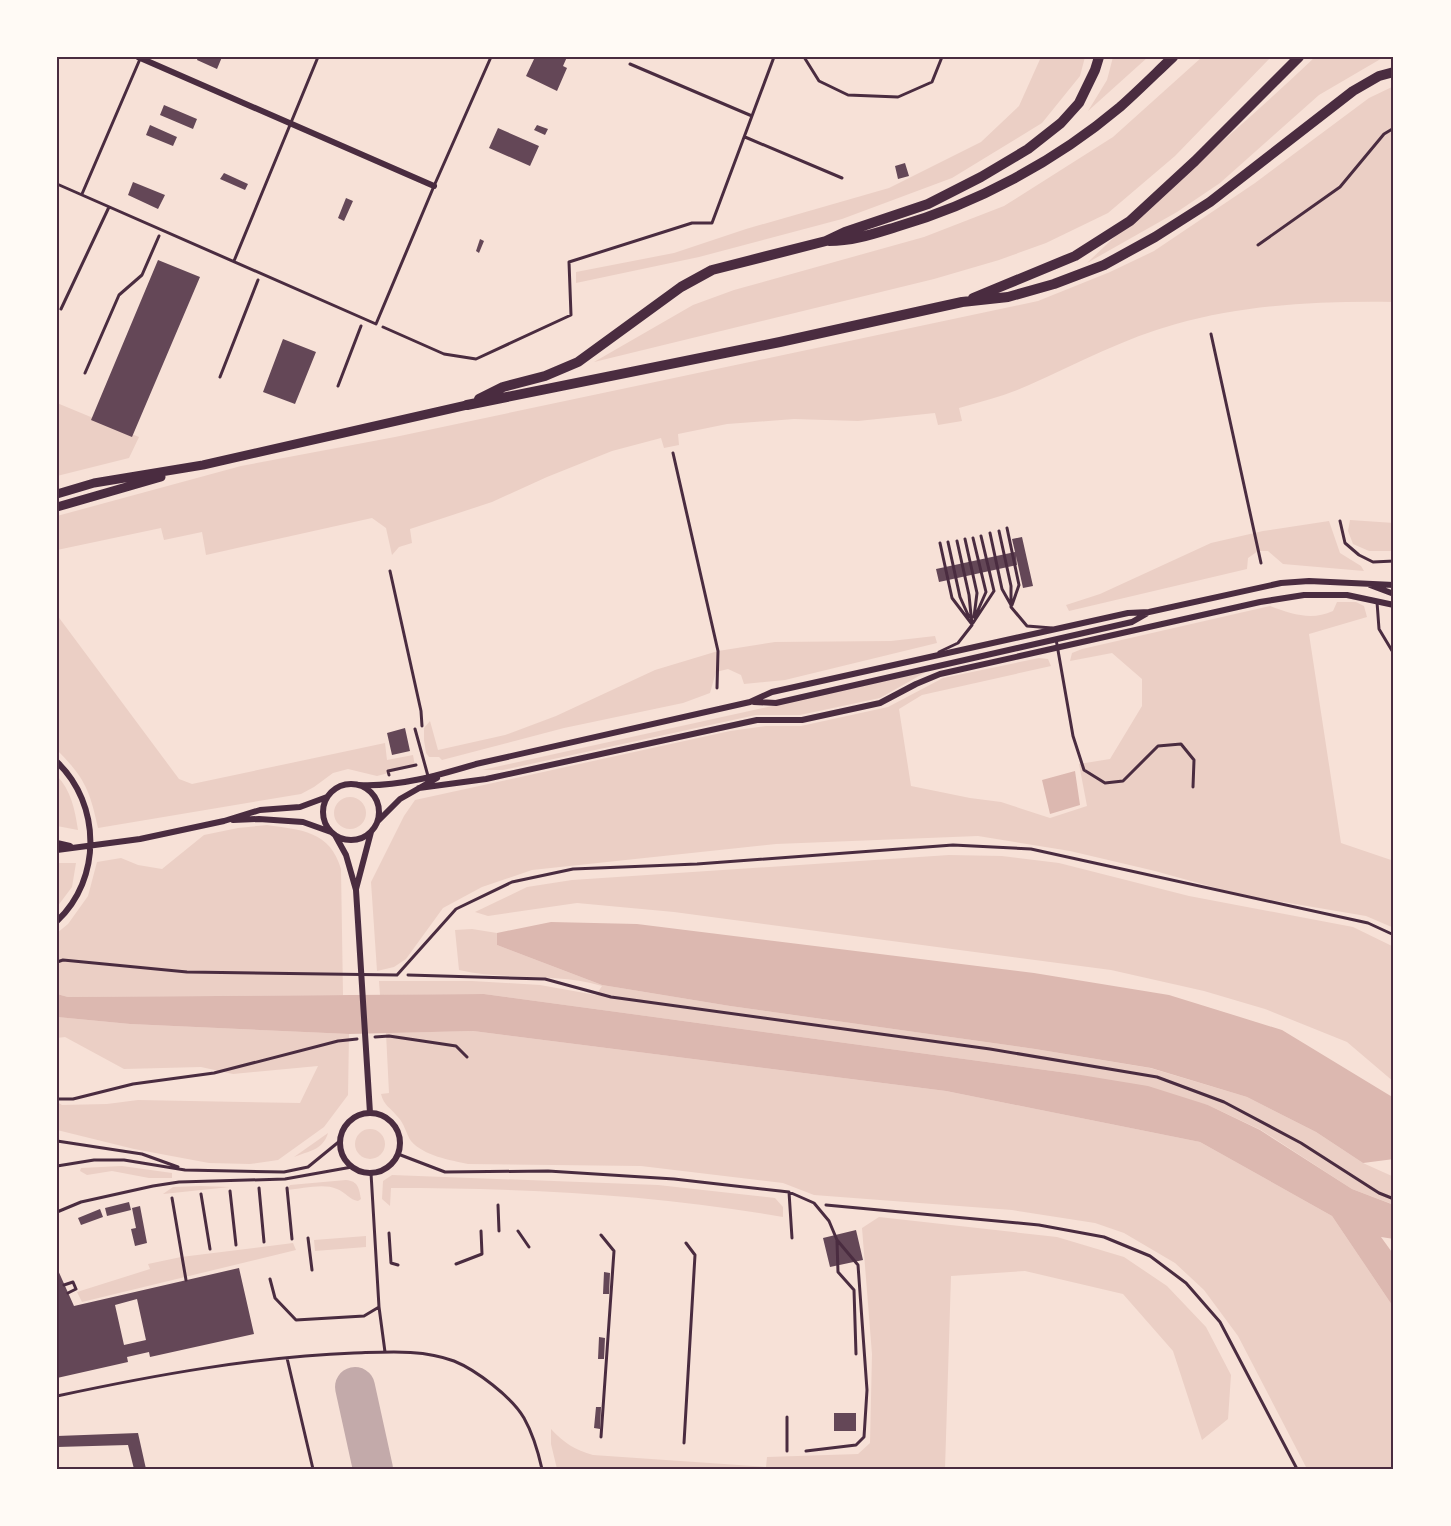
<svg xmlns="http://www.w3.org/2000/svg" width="1451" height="1526" viewBox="0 0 1451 1526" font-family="Figtree,sans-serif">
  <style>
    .green { fill: #ebcfc5 }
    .water { fill: #dcb8b0 }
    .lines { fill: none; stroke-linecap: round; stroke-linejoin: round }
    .taxiway { stroke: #c3aaaa; stroke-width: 40 }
    .building { fill: #644757; fill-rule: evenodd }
    .path { stroke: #4a2c40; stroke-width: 3 }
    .service { stroke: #4a2c40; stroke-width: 3 }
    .minor { stroke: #4a2c40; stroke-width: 6 }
    .secondary { stroke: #4a2c40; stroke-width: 9 }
    .trunk { stroke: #4a2c40; stroke-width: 10 }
    .neatline { fill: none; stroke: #4a2c40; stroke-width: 2 }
  </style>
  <rect width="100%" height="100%" fill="#f7e1d7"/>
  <!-- green -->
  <path class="green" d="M 1041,57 L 1085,57 L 1080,76 L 1042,123 L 952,178 L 842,219 L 699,257 L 576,283 L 576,272 L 674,253 L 746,229 L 889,188 L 981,142 L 1019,106 Z
    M 1113,57 L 1148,57 L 1088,111 L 1107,80 Z
    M 1202,57 L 1271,57 L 1175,156 L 1108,213 L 1046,243 L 999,260 L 934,279 L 594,362 L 693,305 L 734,290 L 924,237 L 1004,206 L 1113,137 Z
    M 1315,57 L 1384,57 L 1319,95 L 1220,183 L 1177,212 L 1087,263 C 1161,192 1241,128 1315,57 Z
    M 1394,86 L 1394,302 C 1321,301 1247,304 1176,324 C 1125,338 1078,363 1029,385 C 1007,395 983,401 959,408 L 962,421 L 938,425 L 935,413 L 858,421 L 794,419 L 727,424 L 678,434 L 679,445 L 664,448 L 661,438 L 612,451 L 547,477 L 492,502 L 410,529 L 412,543 L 399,547 L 392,555 L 386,528 L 372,518 L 206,555 L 202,532 L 164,540 L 161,528 L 57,550 L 57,516 L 241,466 L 395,437 L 1038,301 L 1110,272 L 1154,251 L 1255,183 L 1369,98 Z
    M 57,403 L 139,437 L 129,458 L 57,476 Z
    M 1350,520 L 1394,523 L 1394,551 L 1369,551 L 1353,544 L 1348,531 Z
    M 1329,521 L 1340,553 L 1361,566 L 1364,571 L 1283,564 L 1268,551 L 1258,551 L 1248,558 L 1247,569 L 1069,611 L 1066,605 L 1100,594 L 1211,543 L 1263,531 Z
    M 1337,602 L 1356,602 L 1364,606 L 1367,617 L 1309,634 L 1341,843 L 1394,861 L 1394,928 L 1366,916 L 1241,895 L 1155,871 L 1070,851 L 978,836 L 776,844 L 532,870 L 482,887 L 443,908 L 406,959 L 394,967 L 377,971 L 371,882 L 404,816 L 415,800 L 730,731 L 766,726 L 801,726 L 888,707 L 943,678 L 1039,658 L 1048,659 L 1051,666 L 922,695 L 899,709 L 911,786 L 970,798 L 1001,802 L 1050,818 L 1087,806 L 1079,764 L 1110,759 L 1142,706 L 1142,679 L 1112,653 L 1070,661 L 1072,653 L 1082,649 L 1270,606 C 1292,614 1311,621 1333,611 Z
    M 57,615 L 179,779 L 192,784 L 385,743 L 387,760 L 413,755 L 415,766 L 377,776 L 348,769 L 333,773 L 314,787 L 301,794 L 98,828 C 90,791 85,778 57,750 Z
    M 935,636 L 937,643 L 785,680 L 744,684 L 741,675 L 728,669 L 716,672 L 710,693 L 683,703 L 564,728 L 442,760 L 439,757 L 429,757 L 426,753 L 424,740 L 424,728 L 430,721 L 438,750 L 505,735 L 556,716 L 655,670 L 718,651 L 775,642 L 891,641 Z
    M 926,672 L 880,698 L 800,715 L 756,715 L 503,770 L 482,770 Z
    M 57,776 C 71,790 75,810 78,830 L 57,826 Z
    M334 813a16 16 0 1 1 32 0a16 16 0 1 1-32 0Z
    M 267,825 C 302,830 330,831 341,869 L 343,995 L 68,997 L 57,994 L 57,933 L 68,924 L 88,896 L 97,862 L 121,858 L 138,865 L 162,869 L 204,835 L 238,828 Z
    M 949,855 L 1002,856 L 1059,863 L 1189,896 L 1353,927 L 1394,947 L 1394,1082 L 1347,1042 L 1265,1009 L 1204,991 L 1111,970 L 674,912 L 577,903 L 488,916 L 475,912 L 527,887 L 572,880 Z
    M 57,863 L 76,863 L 72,887 L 57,907 Z
    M 472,929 L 497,933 L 497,945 L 602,985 L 730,1006 L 1035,1049 L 1150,1068 L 1247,1097 L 1316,1132 L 1363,1163 L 1394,1177 L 1394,1200 L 1392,1204 L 1352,1189 L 1261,1130 L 1208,1105 L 1075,1074 L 484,994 L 380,995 L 379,981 L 472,981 L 540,985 L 596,995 L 602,986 C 556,972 505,981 459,970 L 455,930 Z
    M 57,1017 L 130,1024 L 349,1034 L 348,1095 L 324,1127 L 278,1160 L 250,1164 L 209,1163 L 134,1149 L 57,1130 L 57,1102 L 62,1105 L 107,1104 L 138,1100 L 300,1103 L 318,1066 L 233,1074 L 201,1067 L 124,1069 L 65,1037 L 57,1038 Z
    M 473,1031 L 946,1091 L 1200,1142 L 1332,1216 L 1394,1308 L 1394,1469 L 1307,1469 L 1238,1336 L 1204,1290 L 1175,1263 L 1124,1233 L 1095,1223 L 1012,1210 L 814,1195 L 783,1183 L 641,1166 L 468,1164 C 450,1160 424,1156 411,1141 C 406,1134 405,1124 397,1116 C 390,1107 384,1106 381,1094 L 389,1093 L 386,1033 Z
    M355 1144a15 15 0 1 1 30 0a15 15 0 1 1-30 0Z
    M 328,1133 C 323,1150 309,1151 294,1157 Z
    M 122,1166 L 172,1173 L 172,1178 L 149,1178 L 112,1171 L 87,1175 L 80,1171 L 81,1168 Z
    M 392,1175 L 658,1185 L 775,1198 L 783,1207 L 783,1217 C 653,1194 522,1188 391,1188 L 390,1206 L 382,1199 L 383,1181 Z
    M 346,1180 C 358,1181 359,1188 361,1199 L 358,1201 C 350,1200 345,1192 337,1189 C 323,1183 302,1189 287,1190 L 290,1185 Z
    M 200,1186 L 230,1187 L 163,1194 L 173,1187 Z
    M 879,1217 L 1057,1237 L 1124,1257 L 1167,1286 L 1206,1327 L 1231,1375 L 1228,1419 L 1202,1440 L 1173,1351 L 1123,1294 L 1025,1271 L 951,1276 L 945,1469 L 557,1469 L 551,1444 L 551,1429 C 564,1443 575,1450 593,1455 L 766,1467 L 767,1457 L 858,1454 L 870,1443 L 872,1354 L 862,1228 Z
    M 366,1236 L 366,1247 L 315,1251 L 314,1240 Z
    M 293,1243 L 296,1250 L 82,1302 L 77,1292 L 150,1269 L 148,1264 L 181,1257 Z"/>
  <!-- water -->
  <path class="water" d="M 1075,771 L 1080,805 L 1050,814 L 1042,780 Z
    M 551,922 L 637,924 L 1034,973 L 1169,995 L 1282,1030 L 1394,1098 L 1394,1159 L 1363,1163 L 1316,1132 L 1247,1097 L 1151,1068 L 1035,1049 L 730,1006 L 602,985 L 497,945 L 497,933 Z
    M 57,994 L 68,997 L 484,994 L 1075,1074 L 1148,1086 L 1208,1105 L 1260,1130 L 1352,1189 L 1394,1205 L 1394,1239 L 1381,1237 L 1394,1255 L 1394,1308 L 1332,1216 L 1200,1142 L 946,1091 L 473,1031 L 349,1034 L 130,1024 L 57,1017 Z"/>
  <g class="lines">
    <!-- taxiway -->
    <path class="taxiway" d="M 355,1387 L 373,1469"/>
  </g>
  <!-- building -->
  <path class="building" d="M 198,57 L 222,57 L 217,69 L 197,60 Z
    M 535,57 L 567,57 L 563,66 L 567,68 L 557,91 L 526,76 Z
    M 164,105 L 197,119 L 193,129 L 160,115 Z
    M 150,125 L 177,137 L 173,146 L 146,135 Z
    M 537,125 L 548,129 L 545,135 L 534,130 Z
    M 498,128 L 539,146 L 530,166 L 489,148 Z
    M 905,163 L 909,176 L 898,179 L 895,166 Z
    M 224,173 L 248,184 L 245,190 L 220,179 Z
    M 133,182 L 165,195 L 158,209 L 128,195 Z
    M 346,198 L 353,201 L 344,221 L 338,218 Z
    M 480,239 L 484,241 L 479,253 L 476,251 Z
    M 158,260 L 200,277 L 132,437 L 91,420 Z
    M 283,339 L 316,352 L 295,404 L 263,392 Z
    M 1022,537 L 1033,586 L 1023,588 L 1016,556 L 1017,565 L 939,582 L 936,569 L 1015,552 L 1012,539 Z
    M 405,728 L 410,751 L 392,755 L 387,733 Z
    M 129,1202 L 131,1210 L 107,1216 L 105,1208 Z
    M 140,1206 L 147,1243 L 135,1246 L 131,1229 L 136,1228 L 132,1208 Z
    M 100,1209 L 103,1217 L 81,1225 L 78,1218 Z
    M 856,1230 L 863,1260 L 830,1267 L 823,1238 Z
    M 57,1268 L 74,1306 L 239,1268 L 254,1334 L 150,1357 L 149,1352 L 127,1357 L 128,1362 L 57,1378 ZM 137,1299 L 146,1340 L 124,1345 L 115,1305 Z
    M 604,1272 L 610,1273 L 609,1294 L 603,1294 Z
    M 599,1337 L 605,1338 L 604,1359 L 598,1359 Z
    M 596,1407 L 601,1407 L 600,1429 L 594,1428 Z
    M 834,1413 L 856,1413 L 856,1431 L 834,1431 Z
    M 138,1433 L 146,1469 L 134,1469 L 128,1445 L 57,1447 L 57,1436 Z"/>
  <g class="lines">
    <!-- path -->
    <path class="path" d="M 804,57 L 819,81 L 848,95 L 898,97 L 932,82 L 942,57
      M 630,64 L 752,116
      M 745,137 L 842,178
      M 1258,245 L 1340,187 L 1384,134 L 1394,128
      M 383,327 L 444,354 L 476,359 L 571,315 L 569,262 L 692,223 L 712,223 L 774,57
      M 1211,334 L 1261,563
      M 85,373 L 119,295 L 142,275 L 159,236
      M 220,377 L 258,280
      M 338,386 L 361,326
      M 673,453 L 718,651 L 717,688
      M 390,571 L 421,711 L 422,726
      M 389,775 L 388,771 L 416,765
      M 408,975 L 545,979 L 611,997 L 990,1049 L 1157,1077 L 1224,1102 L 1301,1143 L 1379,1193 L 1394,1199
      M 375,1037 L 389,1036 L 456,1046 L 467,1057
      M 57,1099 L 73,1099 L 133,1084 L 214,1073 L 338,1041 L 357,1039
      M 259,1188 L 264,1242
      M 287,1188 L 292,1239
      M 230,1191 L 236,1245
      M 201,1194 L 210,1249
      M 172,1198 L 186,1280
      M 498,1205 L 499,1231
      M 826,1205 L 1039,1225 L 1104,1237 L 1150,1256 L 1186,1283 L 1220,1322 L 1297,1469
      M 518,1231 L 529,1247
      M 389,1233 L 391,1263 L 398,1265
      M 308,1238 L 312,1270
      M 456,1264 L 482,1254 L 481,1231
      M 64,1285 L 73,1282 L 76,1289 L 68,1293
      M 601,1437 L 614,1251 L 601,1235
      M 684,1443 L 695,1255 L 686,1243"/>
    <!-- service -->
    <path class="service" d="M 57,184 L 376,324 L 434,186 L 491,57
      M 82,194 L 140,59
      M 234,261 L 318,57
      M 61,309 L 109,207
      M 1340,521 L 1345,543 L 1359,555 L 1373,562 L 1394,561
      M 1007,528 L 1019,585 L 1012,605
      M 999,531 L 1011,586 L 1011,607 L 1027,626 L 1052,628
      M 990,533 L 1002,589 L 1011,605
      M 973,538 L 986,592 L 975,617
      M 965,539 L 977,593 L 974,617
      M 948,542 L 960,597 L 969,617
      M 940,543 L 952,598 L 971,623
      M 1377,602 L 1379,629 L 1394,654
      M 973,623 L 994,591 L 981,536
      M 1056,639 L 1073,736 L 1084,770 L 1105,783 L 1123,781 L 1158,746 L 1181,744 L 1194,760 L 1193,787
      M 939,652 L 958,643 L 972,625 L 969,595 L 957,541
      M 415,729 L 428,776
      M 57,962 L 63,960 L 187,972 L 397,975 L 456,909 L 512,882 L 573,869 L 697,864 L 953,845 L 1031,849 L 1368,923 L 1394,935
      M 57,1141 L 142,1154 L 178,1167
      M 398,1154 L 445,1172 L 548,1171 L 674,1179 L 789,1192 L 814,1203 L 829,1221 L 837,1240 L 858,1265 L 867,1390 L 864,1437 L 856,1445 L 806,1451
      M 57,1166 L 94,1160 L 124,1160 L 185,1170 L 284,1172 L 308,1167 L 341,1140
      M 789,1192 L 792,1238
      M 57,1212 L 81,1202 L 153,1186 L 179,1182 L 285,1179 L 352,1167
      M 837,1241 L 838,1272 L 854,1290 L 856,1354
      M 270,1279 L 275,1298 L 296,1320 L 364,1316 L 379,1307 L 371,1173
      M 379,1307 L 385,1352
      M 287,1358 L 313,1469
      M 57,1396 C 155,1375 254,1357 354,1353 C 387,1352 423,1349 454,1361 C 476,1370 512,1397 524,1418 C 533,1434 538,1451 542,1469
      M 787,1451 L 787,1417"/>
    <!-- minor -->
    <path class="minor" d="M 138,57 L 434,186
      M 1370,585 L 1394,594
      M 754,702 L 776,703 L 1132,622 L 1146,614
      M 57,762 C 101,804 102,879 57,921
      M323 812a28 28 0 1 1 56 0a28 28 0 1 1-56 0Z
      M 359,785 C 399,787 439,775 476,764 L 750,702 L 772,692 L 1128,613 L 1149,612 L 1281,583 L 1309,581 L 1394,585
      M 419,788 L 486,779 L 757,720 L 802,720 L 880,703 L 916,684 L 940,674 L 1260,602 L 1304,595 L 1347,595 L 1394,605
      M 233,820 L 259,819 L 303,822 L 331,832
      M 378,821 L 400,799 L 437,778
      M 335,835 L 346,855 L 356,890 L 370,1113
      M 57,843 L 70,846
      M 57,850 L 140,839 L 224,821 L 260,810 L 300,807 L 327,797
      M 356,889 L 371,832
      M340 1143a30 30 0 1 1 60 0a30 30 0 1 1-60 0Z"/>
    <!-- secondary -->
    <path class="secondary" d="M 57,494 L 94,483 L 203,465 L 467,405
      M 57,507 L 161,477"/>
    <!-- trunk -->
    <path class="trunk" d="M 829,241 C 853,241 873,234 896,227 C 976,204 1056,161 1120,107 C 1138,91 1155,74 1173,57
      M 973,298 L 1075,256 L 1130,221 L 1195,161 L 1299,57
      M 479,399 L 503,387 L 545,376 L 578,362 L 681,287 L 712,270 L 826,241 L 845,232 L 928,204 L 981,177 L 1028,149 L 1061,123 L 1079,103 L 1095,70 L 1099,57
      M 467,405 L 780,342 L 962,302 L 1008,297 L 1054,284 L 1104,265 L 1155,237 L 1210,202 L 1353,91 L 1379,76 L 1394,72"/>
  </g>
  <!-- border -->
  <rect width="1451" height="1526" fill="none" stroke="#fffaf5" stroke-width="117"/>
  <rect x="58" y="58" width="1334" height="1410" class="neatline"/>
</svg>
